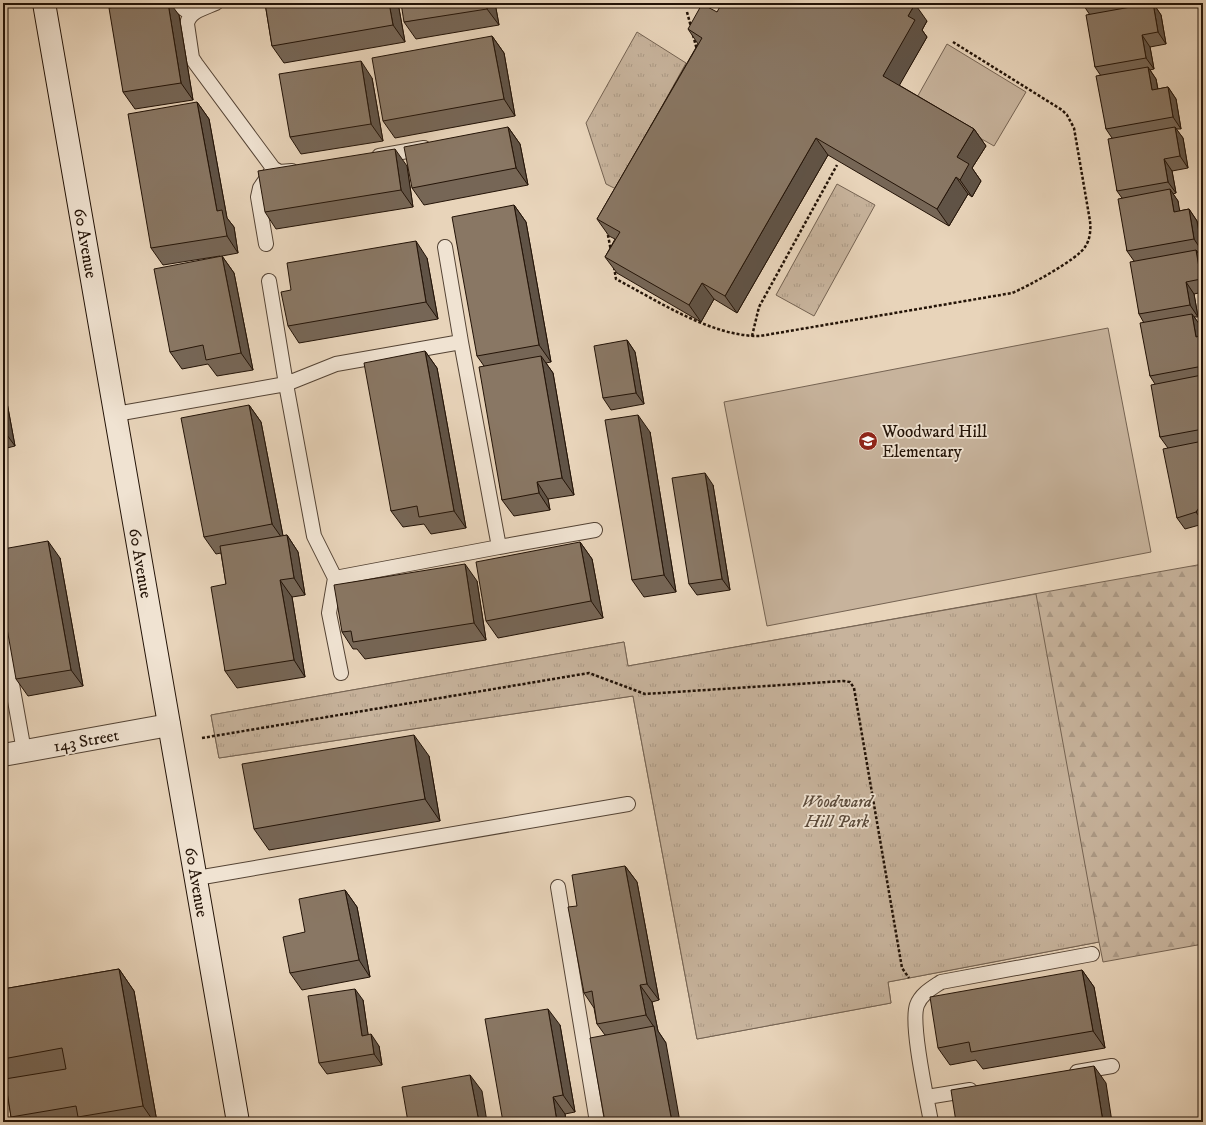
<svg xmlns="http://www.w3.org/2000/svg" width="1206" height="1125" viewBox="0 0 1206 1125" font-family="'IM FELL DW Pica',serif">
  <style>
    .forest { fill: url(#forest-firs); stroke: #756352 }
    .park { fill: url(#park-tufts); stroke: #756352 }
    .garden { fill: #c7b39c; stroke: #756352 }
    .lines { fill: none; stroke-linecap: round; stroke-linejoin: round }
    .lane-casing { stroke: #544334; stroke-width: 16 }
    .street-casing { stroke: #544334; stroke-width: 24 }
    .secondary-casing { stroke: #231307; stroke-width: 24 }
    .path { stroke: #231307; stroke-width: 2.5; stroke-dasharray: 3 2; stroke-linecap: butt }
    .lane { stroke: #f0e3d2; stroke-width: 14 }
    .street { stroke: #f0e3d2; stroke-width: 22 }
    .secondary { stroke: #f0e3d2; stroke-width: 22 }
    .wall { fill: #766656; stroke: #231307 }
    .shaded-wall { fill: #605346; stroke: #231307 }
    .building { fill: #897764; stroke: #231307 }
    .labels { text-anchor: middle; stroke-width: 3.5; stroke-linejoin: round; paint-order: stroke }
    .street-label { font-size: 17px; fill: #231307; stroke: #f0e3d2 }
    .poi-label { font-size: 17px; fill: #231307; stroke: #f0e3d2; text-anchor: start }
    .park-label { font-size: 17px; font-style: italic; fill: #5c4b3b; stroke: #f0e3d2 }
  </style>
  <defs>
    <pattern id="forest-firs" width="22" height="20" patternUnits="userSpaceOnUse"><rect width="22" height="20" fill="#c7b39c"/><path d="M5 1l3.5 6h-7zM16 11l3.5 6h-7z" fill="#ab9985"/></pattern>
    <pattern id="park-tufts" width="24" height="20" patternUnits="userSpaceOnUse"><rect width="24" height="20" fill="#c7b39c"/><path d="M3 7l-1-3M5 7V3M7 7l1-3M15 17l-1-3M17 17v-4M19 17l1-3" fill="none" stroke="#ab9985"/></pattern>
  </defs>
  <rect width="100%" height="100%" fill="#e8d4ba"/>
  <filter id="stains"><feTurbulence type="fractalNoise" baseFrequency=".005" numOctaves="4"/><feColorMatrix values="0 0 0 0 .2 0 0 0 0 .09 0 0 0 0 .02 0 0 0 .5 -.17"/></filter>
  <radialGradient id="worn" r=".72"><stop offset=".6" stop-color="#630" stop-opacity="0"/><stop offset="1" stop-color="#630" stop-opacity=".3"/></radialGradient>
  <!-- forest -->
  <path class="forest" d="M 1203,564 L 1203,944 L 1103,962 L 1099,942 L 888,982 L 891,1003 L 697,1039 L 633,696 L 219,758 L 211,715 L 624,642 L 628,666 Z"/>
  <!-- park -->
  <path class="park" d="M 637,32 L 686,63 L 616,189 L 606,184 L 586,123 Z
    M 837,184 L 875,205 L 814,316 L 776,295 Z
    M 1036,594 L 1099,942 L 888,982 L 891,1003 L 697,1039 L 633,696 L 219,758 L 211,715 L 624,642 L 628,666 Z"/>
  <!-- garden -->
  <path class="garden" d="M 947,44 L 1026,92 L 994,146 L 915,101 Z
    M 1108,328 L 1151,552 L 767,626 L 724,402 Z"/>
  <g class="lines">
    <!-- lane casing -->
    <g class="lane-casing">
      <path id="lane" d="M 176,3 L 191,14
        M 216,3 C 205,8 189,11 187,24 L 192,58 L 196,64 L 273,168 L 279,172 L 292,171
        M 379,156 L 424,148
        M 266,244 L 258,197 L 260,188 L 271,172
        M 445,247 L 461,342
        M 116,414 L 286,384 L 336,364 L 461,342 L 499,547 L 335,578 L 314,536 L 286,384 L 269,281
        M 499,547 L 595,530
        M 335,578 L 329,613 L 341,673
        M 3,634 L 24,751
        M 197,878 L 628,804
        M 558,887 L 597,1122
        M 1077,1072 L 1112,1066
        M 927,1097 L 970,1090
        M 931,1122 C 927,1099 910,1024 917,1005 C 921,994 932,988 941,982 L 1092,954"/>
    </g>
    <!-- street casing -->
    <g class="street-casing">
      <path id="street" d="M 3,755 L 169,725"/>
    </g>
    <!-- secondary casing -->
    <g class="secondary-casing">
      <path id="secondary" d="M 44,3 L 238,1122"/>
    </g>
    <!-- path -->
    <path class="path" d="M 687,12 L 691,27
      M 693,35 L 697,50
      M 607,230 L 611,251
      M 614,267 L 616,279 C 658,301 712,337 760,336 L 1012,293 C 1027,287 1078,259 1085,247 C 1090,240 1091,230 1090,221 L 1074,128 L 1067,115 L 1062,110 L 953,42
      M 752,336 L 759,307 L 837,165
      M 202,738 L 589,673 L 645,694 L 843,681 L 850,682 L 854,688 L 902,968 L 909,978"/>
    <!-- lane -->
    <use href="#lane" class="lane"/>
    <!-- street -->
    <use href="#street" class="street"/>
    <!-- secondary -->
    <use href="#secondary" class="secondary"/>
  </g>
  <!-- wall -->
  <path class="wall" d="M 265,3 L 398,3 L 405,42 L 284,63 L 272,46 Z
    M 495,3 L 499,25 L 416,39 L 404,22 Z
    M 1083,3 L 1159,3 L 1159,5 L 1155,6 L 1161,15 L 1166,44 L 1150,47 L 1154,69 L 1150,70 L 1156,79 L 1158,89 L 1168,87 L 1176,99 L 1181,129 L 1176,129 L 1183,138 L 1188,168 L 1172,171 L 1176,193 L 1173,194 L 1178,201 L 1179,211 L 1189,209 L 1197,221 L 1202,251 L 1197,252 L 1203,260 L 1203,292 L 1194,294 L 1198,317 L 1194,317 L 1200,325 L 1201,336 L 1203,335 L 1203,524 L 1185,529 L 1177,518 L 1168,448 L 1160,437 L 1155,384 L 1150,376 L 1144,323 L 1139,314 L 1134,261 L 1127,251 L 1122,198 L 1117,191 L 1112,138 L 1106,129 L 1101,76 L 1095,67 L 1090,15 L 1084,6 Z
    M 717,12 L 927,21 L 922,30 L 927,37 L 899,85 L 974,129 L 986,146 L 972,168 L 981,181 L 972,197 L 968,194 L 949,226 L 828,155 L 737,313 L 714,299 L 701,322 L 617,273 L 605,257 L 615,239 L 609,236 L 597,219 L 698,44 L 688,29 Z
    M 179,15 L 193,100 L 135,109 L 123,92 Z
    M 492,36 L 504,53 L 515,116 L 395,138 L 383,121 Z
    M 372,78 L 383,141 L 301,154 L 290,137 Z
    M 197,102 L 209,119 L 227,218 L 234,227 L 238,253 L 222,256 L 234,273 L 253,370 L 217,376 L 208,364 L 182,369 L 170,352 L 220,256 L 163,265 L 151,248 Z
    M 508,127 L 520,144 L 528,185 L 424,205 L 412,188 Z
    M 407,166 L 413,207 L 276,229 L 265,212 Z
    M 514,205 L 526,222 L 551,362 L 546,363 L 553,373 L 574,495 L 548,499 L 550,510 L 514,516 L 502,500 L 484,366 L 477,356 Z
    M 427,258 L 438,319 L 299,343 L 288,326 Z
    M 627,340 L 635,352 L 644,404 L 611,410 L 603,398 Z
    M 425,351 L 437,368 L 466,528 L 431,534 L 424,524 L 403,527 L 391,511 Z
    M 3,381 L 15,446 L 3,449 Z
    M 249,405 L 261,422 L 283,536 L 287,535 L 298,552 L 305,595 L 292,597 L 305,677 L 237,688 L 225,671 L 226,584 L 221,553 L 216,554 L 204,537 Z
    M 650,432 L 676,592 L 644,597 L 632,580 Z
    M 713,485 L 730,590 L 697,595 L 689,584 Z
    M 580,542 L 592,559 L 603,618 L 498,638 L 486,621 Z
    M 60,558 L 83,686 L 28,696 L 16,679 Z
    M 477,581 L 486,640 L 365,659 L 357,649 L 353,649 L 342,632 Z
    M 429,756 L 440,821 L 269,850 L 254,829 Z
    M 625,866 L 637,882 L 659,1000 L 652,1002 L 658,1031 L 666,1043 L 605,1035 L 597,1024 L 594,1008 L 584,993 L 577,906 Z
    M 345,890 L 357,907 L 370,977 L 302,990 L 290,973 L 305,932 Z
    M 119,969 L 134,991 L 157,1122 L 15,1122 L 11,1117 L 6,1083 L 3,1083 L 3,989 Z
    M 1082,970 L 1094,987 L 1105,1048 L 983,1069 L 976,1060 L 950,1065 L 938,1048 Z
    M 363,1000 L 368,1035 L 379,1046 L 382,1065 L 327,1074 L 319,1063 Z
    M 560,1025 L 575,1112 L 565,1114 L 566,1122 L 503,1122 Z"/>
  <!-- shaded-wall -->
  <path class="shaded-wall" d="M 168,3 L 170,3 L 179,15 L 193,100 L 181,83 Z
    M 389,3 L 398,3 L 405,42 L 393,25 Z
    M 486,3 L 495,3 L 499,25 L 487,9 Z
    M 1153,3 L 1161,15 L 1166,44 L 1158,32 Z
    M 915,4 L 927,21 L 922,30 L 927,37 L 895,93 L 883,76 L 908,16 Z
    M 1142,35 L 1150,47 L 1154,69 L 1146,58 Z
    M 492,36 L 504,53 L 515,116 L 504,99 Z
    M 361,61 L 372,78 L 383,141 L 371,124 Z
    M 1148,67 L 1156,79 L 1160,102 L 1152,90 Z
    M 1168,87 L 1176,99 L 1181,129 L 1173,117 Z
    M 197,102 L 209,119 L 227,218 L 234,227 L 238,253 L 227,236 L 217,211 Z
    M 508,127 L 520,144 L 528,185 L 516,168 Z
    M 1175,127 L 1183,138 L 1188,168 L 1180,156 Z
    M 974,129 L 986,146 L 972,168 L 981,181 L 972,197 L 960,180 L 957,157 Z
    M 816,138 L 828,155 L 737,313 L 725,296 Z
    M 395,149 L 407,166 L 413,207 L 401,190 Z
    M 1164,159 L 1172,171 L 1176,193 L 1168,182 Z
    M 956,177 L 968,194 L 949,226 L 937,209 Z
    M 1170,189 L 1178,201 L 1182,224 L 1174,212 Z
    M 514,205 L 526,222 L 551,362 L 539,345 Z
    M 1189,209 L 1197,221 L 1202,251 L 1194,239 Z
    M 416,241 L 427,258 L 438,319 L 426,302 Z
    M 1196,250 L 1203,260 L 1203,282 L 1201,279 Z
    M 222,256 L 234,273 L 253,370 L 241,353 Z
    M 1186,282 L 1194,294 L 1198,317 L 1190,305 Z
    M 702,283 L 714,299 L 701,322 L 689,305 Z
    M 1192,314 L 1200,325 L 1203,345 L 1196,337 Z
    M 627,340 L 635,352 L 644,404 L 636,393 Z
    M 425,351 L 437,368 L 466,528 L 454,511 Z
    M 541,356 L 553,373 L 574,495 L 562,478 Z
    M 3,381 L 15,446 L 7,435 L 3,413 Z
    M 249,405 L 261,422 L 284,541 L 272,524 Z
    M 638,415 L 650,432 L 676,592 L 664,575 Z
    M 705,473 L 713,485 L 730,590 L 722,579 Z
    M 537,482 L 548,499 L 550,510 L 539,493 Z
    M 1203,502 L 1203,522 L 1196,512 Z
    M 287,535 L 298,552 L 305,595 L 294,578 Z
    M 48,541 L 60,558 L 83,686 L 71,670 Z
    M 580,542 L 592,559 L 603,618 L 591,601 Z
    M 465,564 L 477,581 L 486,640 L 474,623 Z
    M 280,580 L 292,597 L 305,677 L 294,660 Z
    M 414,735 L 429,756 L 440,821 L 425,799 Z
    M 625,866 L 637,882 L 659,1000 L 647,984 Z
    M 345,890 L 357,907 L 370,977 L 359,960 Z
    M 119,969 L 134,991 L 157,1122 L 154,1122 L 143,1106 Z
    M 1082,970 L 1094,987 L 1105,1048 L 1093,1031 Z
    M 640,985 L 652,1002 L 658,1031 L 666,1043 L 680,1122 L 672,1122 L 654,1027 L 646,1015 Z
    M 355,989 L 363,1000 L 370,1047 L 362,1036 Z
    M 548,1009 L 560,1025 L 575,1112 L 563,1095 Z
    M 371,1034 L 379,1046 L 382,1065 L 374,1054 Z
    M 1094,1066 L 1106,1083 L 1112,1122 L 1103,1122 Z
    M 470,1075 L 482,1091 L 487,1122 L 479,1122 Z
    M 553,1097 L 565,1114 L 566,1122 L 557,1122 Z"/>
  <!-- building -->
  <path class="building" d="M 139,3 L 168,3 L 181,83 L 123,92 L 109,8 Z
    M 265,3 L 389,3 L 393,25 L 272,46 Z
    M 401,3 L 486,3 L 487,9 L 404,22 Z
    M 722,3 L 913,3 L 915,4 L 908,16 L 915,20 L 883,76 L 974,129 L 957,157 L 969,164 L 960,180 L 956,177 L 937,209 L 816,138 L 725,296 L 702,283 L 689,305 L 605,257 L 620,232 L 597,219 L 702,38 L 688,29 L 702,4 L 717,12 Z
    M 1083,3 L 1099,3 L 1084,6 Z
    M 1153,3 L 1158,32 L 1142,35 L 1146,58 L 1095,67 L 1086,15 Z
    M 492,36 L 504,99 L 383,121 L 372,58 Z
    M 361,61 L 371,124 L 290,137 L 279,74 Z
    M 1148,67 L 1152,90 L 1168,87 L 1173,117 L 1106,129 L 1096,76 Z
    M 197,102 L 217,211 L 222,210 L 227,236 L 151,248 L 128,114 Z
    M 508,127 L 516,168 L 412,188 L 404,147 Z
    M 1175,127 L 1180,156 L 1164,159 L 1168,182 L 1117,191 L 1108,139 Z
    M 395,149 L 401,190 L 265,212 L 258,171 Z
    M 1170,189 L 1174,212 L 1189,209 L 1194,239 L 1127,251 L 1118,199 Z
    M 514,205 L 539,345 L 477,356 L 452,217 Z
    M 416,241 L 426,302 L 288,326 L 281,292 L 291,290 L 287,263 Z
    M 1196,250 L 1201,279 L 1186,282 L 1190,305 L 1139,314 L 1130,262 Z
    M 222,256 L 241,353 L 206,360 L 203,345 L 170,352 L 154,269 Z
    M 1192,314 L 1196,337 L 1203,335 L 1203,366 L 1150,376 L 1140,323 Z
    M 627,340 L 636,393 L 603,398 L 594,346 Z
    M 425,351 L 454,511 L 419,517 L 417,506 L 391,511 L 364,363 Z
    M 541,356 L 562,478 L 537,482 L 539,493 L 502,500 L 479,367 Z
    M 1202,375 L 1203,379 L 1203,429 L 1160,437 L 1151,385 Z
    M 249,405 L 272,524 L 204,537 L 181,418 Z
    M 3,413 L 7,435 L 3,436 Z
    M 638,415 L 664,575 L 632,580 L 605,420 Z
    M 1203,441 L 1203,502 L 1196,512 L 1177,518 L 1163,449 Z
    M 705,473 L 722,579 L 689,584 L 672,478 Z
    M 287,535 L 294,578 L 280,580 L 294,660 L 225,671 L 211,587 L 226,584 L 220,546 Z
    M 48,541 L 71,670 L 16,679 L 3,606 L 3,549 Z
    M 580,542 L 591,601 L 486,621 L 476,562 Z
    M 465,564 L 474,623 L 353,642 L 351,631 L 342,632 L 334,585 Z
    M 414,735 L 425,799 L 254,829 L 242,764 Z
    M 625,866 L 647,984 L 640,985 L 646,1015 L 597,1024 L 592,991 L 584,993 L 568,907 L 577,906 L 572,875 Z
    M 345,890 L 359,960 L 290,973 L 283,937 L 305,932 L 299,899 Z
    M 119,969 L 143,1106 L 78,1117 L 76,1106 L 11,1117 L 5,1079 L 66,1069 L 62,1048 L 3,1059 L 3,989 Z
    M 1082,970 L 1093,1031 L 971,1052 L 969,1042 L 938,1048 L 930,997 Z
    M 355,989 L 362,1036 L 371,1034 L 374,1054 L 319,1063 L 308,996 Z
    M 548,1009 L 563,1095 L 553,1097 L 557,1122 L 503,1122 L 485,1019 Z
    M 654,1026 L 672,1122 L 605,1122 L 590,1038 Z
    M 1094,1066 L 1103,1122 L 956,1122 L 951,1090 Z
    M 470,1075 L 479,1122 L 408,1122 L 402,1087 Z"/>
  <!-- icons -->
  <defs>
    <g id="school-disc" transform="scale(1)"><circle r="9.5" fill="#8f2418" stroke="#f0e3d2"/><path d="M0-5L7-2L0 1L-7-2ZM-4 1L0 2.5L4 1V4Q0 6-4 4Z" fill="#fff"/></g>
  </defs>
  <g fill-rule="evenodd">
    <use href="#school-disc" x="868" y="441"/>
  </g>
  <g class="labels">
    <!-- street labels -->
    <g class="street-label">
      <text transform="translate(86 243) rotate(80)" y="6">60 Avenue</text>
      <text transform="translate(141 563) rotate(80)" y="6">60 Avenue</text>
      <text transform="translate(86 740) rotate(-10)" y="6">143 Street</text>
      <text transform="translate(197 882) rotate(80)" y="6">60 Avenue</text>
    </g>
    <!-- poi labels -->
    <g class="poi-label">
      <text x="882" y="437">Woodward Hill<tspan x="882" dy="20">Elementary</tspan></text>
    </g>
    <!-- park labels -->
    <g class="park-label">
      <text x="837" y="807">Woodward<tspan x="837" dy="20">Hill Park</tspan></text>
    </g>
  </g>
  <!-- margin -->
  <rect width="1206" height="1125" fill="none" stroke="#e8d4ba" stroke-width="16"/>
  <rect x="4" y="4" width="1198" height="1117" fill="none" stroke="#231307" stroke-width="2"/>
  <rect x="8" y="8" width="1190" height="1109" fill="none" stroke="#231307"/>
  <rect width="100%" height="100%" filter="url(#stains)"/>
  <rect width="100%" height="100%" fill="url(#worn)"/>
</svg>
